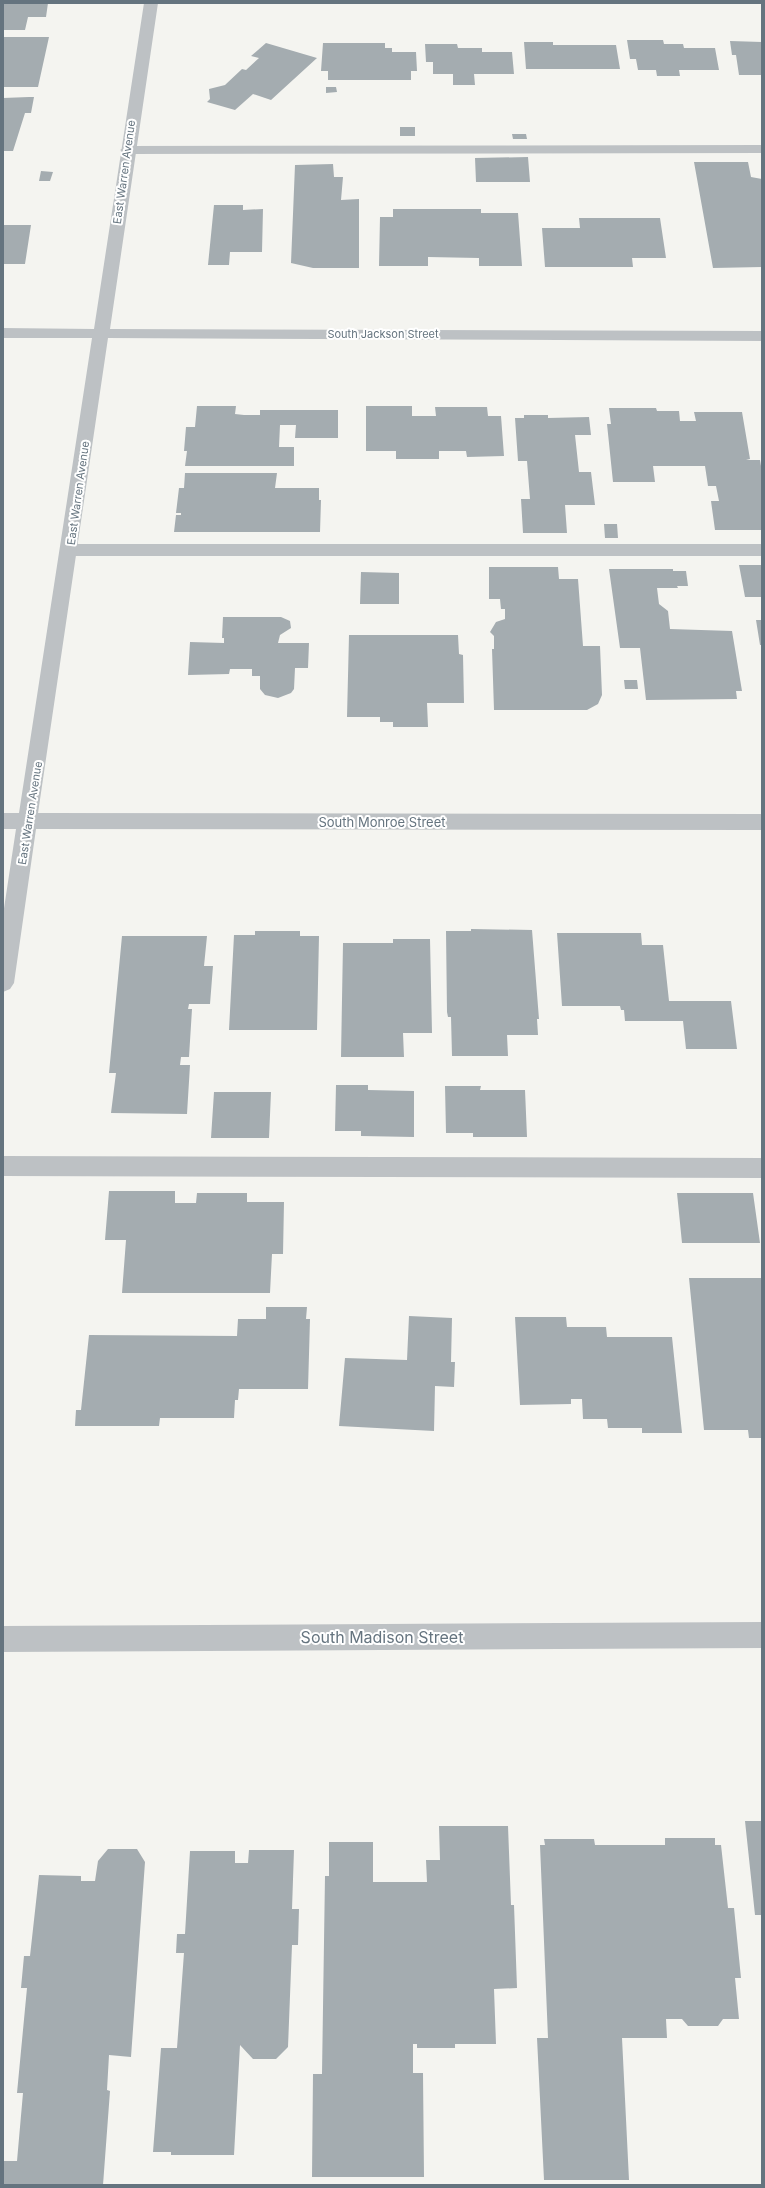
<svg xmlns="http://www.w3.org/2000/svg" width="765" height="2188" viewBox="0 0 765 2188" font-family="Inter,sans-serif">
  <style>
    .building { fill: #a4acb0 }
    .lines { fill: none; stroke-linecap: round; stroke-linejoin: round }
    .service { fill: #bdc1c4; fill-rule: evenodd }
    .minor { fill: #bdc1c4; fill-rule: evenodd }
    .labels { text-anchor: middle; stroke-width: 4; stroke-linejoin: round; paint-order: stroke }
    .far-street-label { font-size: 11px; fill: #65747f; stroke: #fff }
    .street-label { font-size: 13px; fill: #65747f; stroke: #fff }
    .near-street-label { font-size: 16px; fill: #65747f; stroke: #fff }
  </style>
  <rect width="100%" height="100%" fill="#f4f4f0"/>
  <!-- building -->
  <path class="building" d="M 3,3 L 48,3 L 46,17 L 28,17 L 25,30 L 3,30 Z
    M 3,37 L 49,37 L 38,87 L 3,87 Z
    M 627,40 L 663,40 L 664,44 L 683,44 L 684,48 L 715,48 L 719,70 L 679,70 L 680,76 L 657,76 L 656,70 L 638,70 L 636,59 L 630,59 Z
    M 730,41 L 762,42 L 762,75 L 739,75 L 736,55 L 732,55 Z
    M 524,42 L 553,42 L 553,45 L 616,45 L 620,69 L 526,69 Z
    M 266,43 L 317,58 L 271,100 L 253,94 L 235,110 L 207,102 L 210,99 L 209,89 L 225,85 L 242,69 L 246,70 L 259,58 L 251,56 Z
    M 323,43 L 385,43 L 385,48 L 392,48 L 392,52 L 416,52 L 417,71 L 411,71 L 411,80 L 328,80 L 328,71 L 321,71 Z
    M 425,44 L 457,44 L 458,48 L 482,48 L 482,52 L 512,52 L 514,74 L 474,74 L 475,85 L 453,85 L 453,74 L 433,74 L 433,62 L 426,62 Z
    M 326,87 L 336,87 L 337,92 L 326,93 Z
    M 29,97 L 34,97 L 31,113 L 25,113 L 13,151 L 3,151 L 3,98 Z
    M 400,127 L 415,127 L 415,136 L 400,136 Z
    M 512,134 L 526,134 L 527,139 L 513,139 Z
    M 528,157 L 530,182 L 476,182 L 475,158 Z
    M 694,162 L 748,162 L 751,177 L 762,179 L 762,267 L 713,268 Z
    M 333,164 L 334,177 L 343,177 L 341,200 L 359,199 L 359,268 L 313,268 L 291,263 L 295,165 Z
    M 41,171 L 53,172 L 50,181 L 39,181 Z
    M 214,205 L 243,205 L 243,210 L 263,209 L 262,252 L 230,252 L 229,265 L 208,265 Z
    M 393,209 L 481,209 L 481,213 L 518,213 L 522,266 L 479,266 L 479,258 L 428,257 L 428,266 L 379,266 L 380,217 L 393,217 Z
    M 579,218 L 660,218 L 666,258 L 632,258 L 633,267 L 545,267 L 542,228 L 580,228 Z
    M 3,225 L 31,225 L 25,264 L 3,264 Z
    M 197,406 L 236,406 L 235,414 L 244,415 L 260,415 L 260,410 L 338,410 L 338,438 L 295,438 L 296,425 L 280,425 L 279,447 L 294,447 L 294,466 L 185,466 L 187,451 L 184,451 L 186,427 L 195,427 Z
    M 366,406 L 412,406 L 412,416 L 436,416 L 435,407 L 487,407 L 488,416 L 501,416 L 504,456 L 467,457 L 466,451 L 439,451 L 439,459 L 396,459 L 396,451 L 366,451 Z
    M 609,408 L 656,408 L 657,411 L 679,411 L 680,421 L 696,421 L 694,412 L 742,412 L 750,459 L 746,460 L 760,460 L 762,472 L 762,530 L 715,530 L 711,501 L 719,501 L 716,486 L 708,486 L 705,466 L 653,466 L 655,482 L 613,482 L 607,424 L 611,424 Z
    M 524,415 L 548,415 L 548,418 L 589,417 L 591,435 L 575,435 L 579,472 L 591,472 L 595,505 L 565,505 L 567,533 L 523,533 L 521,499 L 530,499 L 527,461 L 518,461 L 515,418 L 524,418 Z
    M 185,473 L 277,473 L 275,488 L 319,488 L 319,500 L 321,500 L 320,532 L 174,532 L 176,515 L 181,515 L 181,513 L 176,513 L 179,488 L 184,488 Z
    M 604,524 L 617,524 L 618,538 L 605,538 Z
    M 739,565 L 762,565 L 762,597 L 745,597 Z
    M 489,567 L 558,567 L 559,579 L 578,579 L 583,646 L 600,646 L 602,695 L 598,704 L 587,710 L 494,710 L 492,649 L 494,649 L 494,636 L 490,632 L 496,622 L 505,619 L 505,609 L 501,609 L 500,599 L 489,599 Z
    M 609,569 L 673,569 L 673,571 L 686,571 L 688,586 L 677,586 L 678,588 L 657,588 L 659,604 L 668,611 L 670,629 L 732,631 L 742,691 L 736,691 L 737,699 L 646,700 L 640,648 L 620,648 Z
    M 361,572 L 399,573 L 399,604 L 360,604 Z
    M 223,617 L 281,617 L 290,621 L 291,628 L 280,635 L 278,643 L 309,643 L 308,668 L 295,668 L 294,689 L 291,693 L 278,698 L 265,695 L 260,689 L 260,676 L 252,676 L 252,669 L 230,669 L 229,674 L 188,675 L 190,642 L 224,643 L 224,638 L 222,638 Z
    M 756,620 L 762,620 L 762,645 L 760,645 Z
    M 349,635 L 458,635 L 459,654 L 463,655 L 464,703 L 427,703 L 428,727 L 393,727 L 393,722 L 380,722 L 380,717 L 347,717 Z
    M 624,680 L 637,680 L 638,689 L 625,689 Z
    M 471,929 L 532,930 L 539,1019 L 537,1019 L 538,1035 L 507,1035 L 508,1056 L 452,1056 L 451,1017 L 448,1017 L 447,1012 L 446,931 L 471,931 Z
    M 255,931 L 300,931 L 300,936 L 319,936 L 317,1030 L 229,1030 L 234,935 L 255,935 Z
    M 557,933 L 641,933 L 642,945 L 663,945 L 669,1001 L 731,1001 L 737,1049 L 686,1049 L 683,1021 L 625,1021 L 624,1010 L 621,1010 L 620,1006 L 562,1006 Z
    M 122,936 L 207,936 L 204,966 L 213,966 L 210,1004 L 189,1004 L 188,1009 L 192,1009 L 189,1057 L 181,1057 L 180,1065 L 190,1065 L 187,1114 L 111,1113 L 116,1073 L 109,1073 Z
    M 393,939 L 430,939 L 432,1033 L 403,1033 L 404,1057 L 341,1057 L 343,943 L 393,943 Z
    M 336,1085 L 368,1085 L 368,1090 L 414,1091 L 414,1137 L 361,1136 L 361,1131 L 335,1131 Z
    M 445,1086 L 481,1086 L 480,1090 L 525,1090 L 527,1137 L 473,1137 L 473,1133 L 446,1133 Z
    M 214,1092 L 271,1092 L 269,1138 L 211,1138 Z
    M 109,1191 L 175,1191 L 175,1203 L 196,1203 L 197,1193 L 247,1193 L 247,1202 L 284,1202 L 283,1254 L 272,1254 L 270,1293 L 122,1293 L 126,1240 L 105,1240 Z
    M 677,1193 L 753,1193 L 760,1243 L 682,1243 Z
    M 689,1278 L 762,1278 L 762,1438 L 749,1438 L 748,1430 L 704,1430 Z
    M 266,1307 L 307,1307 L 306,1319 L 310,1319 L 308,1389 L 239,1389 L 238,1400 L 235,1400 L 234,1418 L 160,1418 L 159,1426 L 75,1426 L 76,1410 L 81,1410 L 89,1335 L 237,1336 L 238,1319 L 266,1319 Z
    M 409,1316 L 452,1318 L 451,1362 L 455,1362 L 454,1387 L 435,1386 L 434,1431 L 339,1426 L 345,1358 L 407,1360 Z
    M 515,1317 L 566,1317 L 567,1327 L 606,1327 L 607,1337 L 672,1337 L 682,1433 L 642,1433 L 642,1428 L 608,1428 L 607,1419 L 583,1419 L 582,1399 L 571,1399 L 571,1404 L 520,1405 Z
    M 745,1821 L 762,1821 L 762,1915 L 755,1915 Z
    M 439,1826 L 508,1826 L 511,1905 L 514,1905 L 517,1988 L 494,1989 L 496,2044 L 455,2044 L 455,2048 L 417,2048 L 417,2044 L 413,2044 L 413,2073 L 423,2073 L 424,2177 L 312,2177 L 313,2074 L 322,2074 L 325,1876 L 329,1876 L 329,1842 L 373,1842 L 373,1882 L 427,1882 L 426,1860 L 440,1860 Z
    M 665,1838 L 715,1838 L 715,1845 L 721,1845 L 728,1908 L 734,1908 L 741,1978 L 735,1978 L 739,2019 L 723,2019 L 718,2026 L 688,2026 L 682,2019 L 666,2019 L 667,2038 L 622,2038 L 629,2180 L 544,2180 L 537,2038 L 548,2038 L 540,1845 L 545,1845 L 544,1839 L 594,1839 L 595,1845 L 665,1845 Z
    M 108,1849 L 137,1849 L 145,1862 L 131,2057 L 109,2055 L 107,2090 L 110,2091 L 103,2185 L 3,2185 L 3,2161 L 17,2161 L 23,2093 L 17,2093 L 27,1988 L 21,1988 L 24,1956 L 30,1956 L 39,1875 L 81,1876 L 81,1881 L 95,1881 L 98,1861 Z
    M 249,1850 L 294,1850 L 292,1909 L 299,1909 L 298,1945 L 292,1945 L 288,2047 L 276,2059 L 253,2059 L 240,2045 L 234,2155 L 171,2155 L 171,2152 L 153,2152 L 161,2048 L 177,2048 L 184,1953 L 176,1953 L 177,1934 L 185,1934 L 190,1851 L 235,1851 L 235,1863 L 248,1863 Z"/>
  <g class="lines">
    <!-- service -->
    <path class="service" d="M 762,145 L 762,153 L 127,154 L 120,150 L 127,146 Z
      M 69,544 L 762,544 L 762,556 L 69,556 L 63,554 L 60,550 L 63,546 Z
      M 3,1156 L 762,1158 L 762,1178 L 3,1176 Z"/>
    <!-- minor -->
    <path class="minor" d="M 144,3 L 158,3 L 110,329 L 762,331 L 762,341 L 108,338 L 38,813 L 762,814 L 762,830 L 36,829 L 14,983 L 10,989 L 3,992 L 3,915 L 16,829 L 3,829 L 3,813 L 19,813 L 92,338 L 3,338 L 3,328 L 94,329 Z
      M 762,1622 L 762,1648 L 3,1652 L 3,1626 Z"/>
  </g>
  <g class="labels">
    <!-- far-street labels -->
    <g class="far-street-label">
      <text transform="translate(124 172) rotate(-82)" y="4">East Warren Avenue</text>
      <text x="383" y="338">South Jackson Street</text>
      <text transform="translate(78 493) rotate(-82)" y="4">East Warren Avenue</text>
      <text transform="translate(30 813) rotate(-81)" y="4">East Warren Avenue</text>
    </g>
    <!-- street labels -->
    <g class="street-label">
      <text x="382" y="827">South Monroe Street</text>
    </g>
    <!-- near-street labels -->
    <g class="near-street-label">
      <text x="382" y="1643">South Madison Street</text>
    </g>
  </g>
  <!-- border -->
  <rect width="765" height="2188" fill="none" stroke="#65747f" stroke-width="8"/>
</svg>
